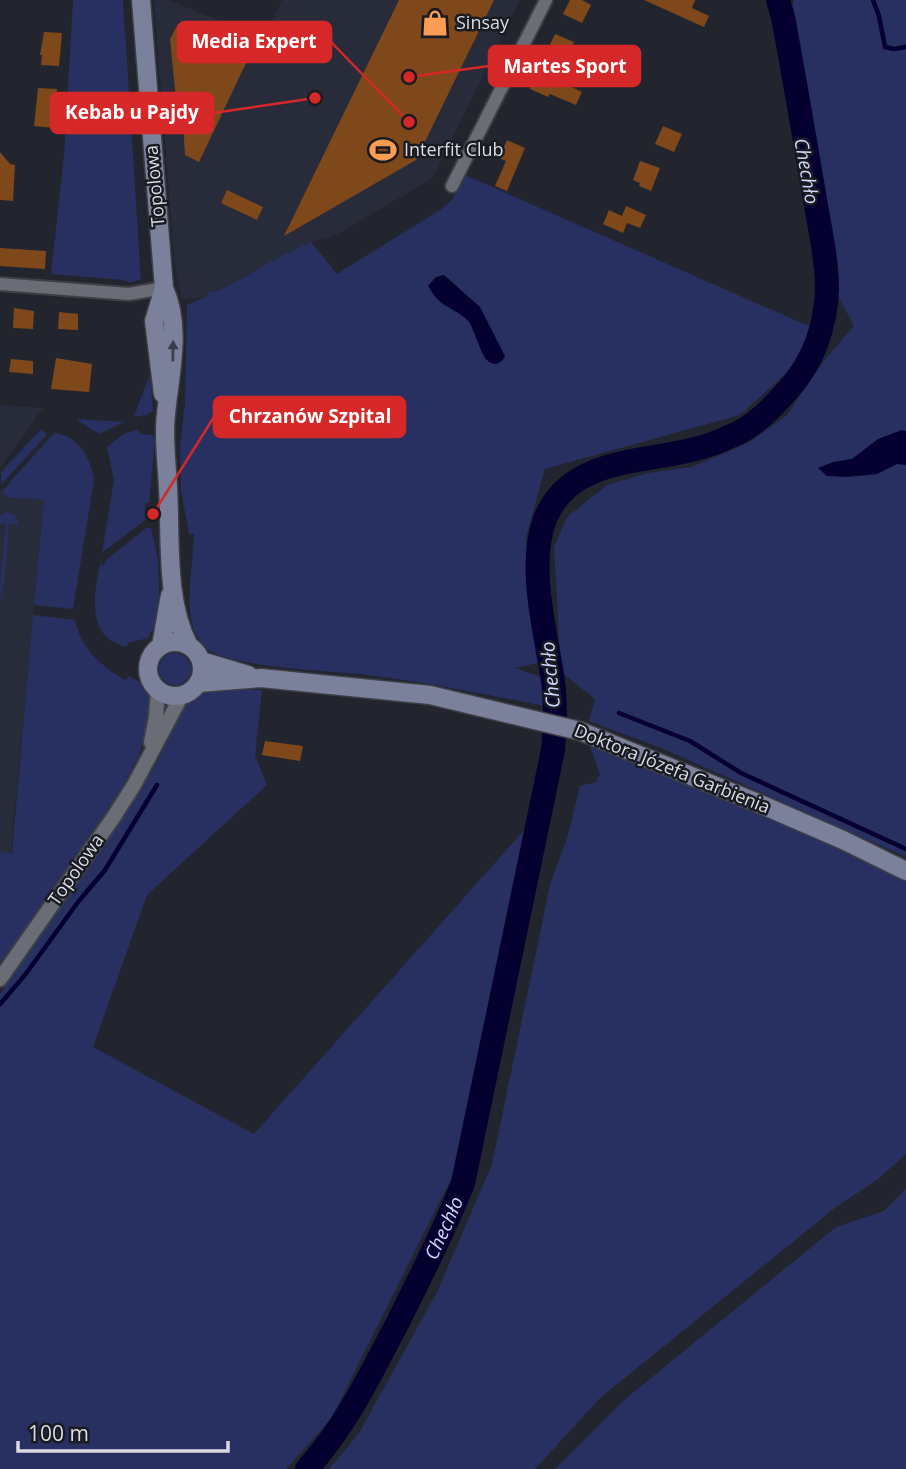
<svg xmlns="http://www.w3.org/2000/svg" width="906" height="1469" viewBox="0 0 906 1469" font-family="'Open Sans',sans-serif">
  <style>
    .built { fill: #282c3a }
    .green { fill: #282f61 }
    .water { fill: #050030 }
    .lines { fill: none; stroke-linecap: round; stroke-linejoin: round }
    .stream { stroke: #050030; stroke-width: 4.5 }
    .river { stroke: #050030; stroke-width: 24 }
    .building { fill: #7e481b }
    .minor-casing { stroke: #3d3f46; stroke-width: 16 }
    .tertiary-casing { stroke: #3d3f46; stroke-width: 18 }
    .secondary-casing { stroke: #3d3f46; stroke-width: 21 }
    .minor { stroke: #6a6c76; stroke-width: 12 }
    .tertiary { stroke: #6a6c76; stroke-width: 14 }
    .secondary { stroke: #7b819b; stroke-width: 18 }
    .oneway { fill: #3b3f4d }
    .labels { text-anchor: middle; stroke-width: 5; stroke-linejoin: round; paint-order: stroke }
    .poi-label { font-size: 18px; fill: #dadce2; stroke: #191b23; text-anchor: start }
    .street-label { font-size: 18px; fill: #dadce2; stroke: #191b23 }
    .water-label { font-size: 19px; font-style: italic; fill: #cfd8fb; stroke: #191b23 }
    .leader { fill: none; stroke: #d62828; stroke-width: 2.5 }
    .callout-dot { fill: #d62828; stroke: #191b23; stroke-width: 2.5 }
    .callout { fill: #d62828; stroke: #d62828; stroke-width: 2.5 }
    .callout-label { font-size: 19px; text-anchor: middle; font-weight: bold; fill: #fff }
  </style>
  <rect width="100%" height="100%" fill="#22252d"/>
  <!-- built -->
  <path class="built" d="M 154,0 L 168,0 L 263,38 L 282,0 L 520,0 L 434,176 L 430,180 L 334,236 L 311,242 L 244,277 L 232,286 L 209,292 L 205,297 L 182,299 L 174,259 Z
    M 0,405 L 43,408 L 0,468 Z
    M 0,488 L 2,491 L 44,500 L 11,853 L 0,852 Z"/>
  <!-- green -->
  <path class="green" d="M 73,0 L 123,0 L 141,279 L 131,283 L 123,280 L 51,274 L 64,156 Z
    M 794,0 L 906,0 L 906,857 L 661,748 L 589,721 L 595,699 L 561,672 L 554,547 L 567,517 L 607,485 L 648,473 L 692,467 L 748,443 L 786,416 L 826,358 L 854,326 L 839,298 L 829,271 L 812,130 L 789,18 Z
    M 465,175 L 813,328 L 803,358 L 740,415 L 545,469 L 526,537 L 538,663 L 515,668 L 544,678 L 546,706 C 486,695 428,682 367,675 C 322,670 254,669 214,653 C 208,651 202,644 199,639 C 181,615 194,562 194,534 L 189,534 L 181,490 L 180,448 L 185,403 L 187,305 L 205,297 L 209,292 C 227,290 239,279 255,271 C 273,260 291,251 311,242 L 337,274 L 440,210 L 452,200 Z
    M 150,374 L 153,411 L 147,415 L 134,417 Z
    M 80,419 L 124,422 L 99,434 L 77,420 Z
    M 41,429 L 47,434 L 1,485 L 1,472 Z
    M 138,430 L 140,434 L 152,435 L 155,440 L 149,503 L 145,503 L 145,520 L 102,553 L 114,480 L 107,447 L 125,433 Z
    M 54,433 C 79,436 91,458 94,480 L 73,609 L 34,605 L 44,500 L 8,497 L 2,491 Z
    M 7,512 L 15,515 L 19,525 L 9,524 L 2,601 L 0,588 L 6,524 L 0,523 L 0,515 Z
    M 146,528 L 151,528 L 158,560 L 159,586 L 158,619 L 148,638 L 128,643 L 127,647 C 85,638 94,595 100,564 L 104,565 L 105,561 Z
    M 33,615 L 75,620 C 80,647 102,668 126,680 L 128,676 C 143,682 151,690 152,706 L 139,755 L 121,790 L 38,913 L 0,963 L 0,852 L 12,853 Z
    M159 669a16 16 0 1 1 32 0a16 16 0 1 1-32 0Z
    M 236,689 L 262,690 L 255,756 L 267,785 L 147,895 L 93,1047 L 254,1134 L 526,828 L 452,1177 L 331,1419 L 286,1469 L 0,1469 L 0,994 L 121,821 L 156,764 L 187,703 L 200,692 Z
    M 589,743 L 751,810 L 906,879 L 906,1154 L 877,1180 L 836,1207 L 600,1398 L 535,1469 L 329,1469 L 359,1433 L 437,1292 L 492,1164 L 550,885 L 568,835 L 580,786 L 596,782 L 600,774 Z
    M 906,1189 L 906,1469 L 555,1469 L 624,1400 L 836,1227 L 884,1211 Z"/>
  <!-- water -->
  <path class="water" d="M 444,275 L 480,307 L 505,356 C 502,363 495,367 488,361 C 481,356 475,331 469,322 C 461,312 446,308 437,299 C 434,296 431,290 428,286 L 436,277 Z
    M 902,430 L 906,431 L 906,465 L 897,464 L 877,474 L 847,477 L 827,476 L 818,468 L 833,462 L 852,459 L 878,439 Z"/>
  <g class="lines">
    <!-- stream -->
    <path class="stream" d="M 873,0 L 879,16 L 885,47 L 894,49 L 906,47
      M 546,685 L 553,685 L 562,690
      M 619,713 L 690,741 L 741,773 L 906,849
      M 0,1004 L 25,975 L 78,902 L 105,870 L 157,785"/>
    <!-- river -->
    <path class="river" id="s1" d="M 307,1469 C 347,1424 369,1377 397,1324 C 420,1277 444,1232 463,1183 L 553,750 C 555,727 556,704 553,681 C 546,633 527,566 545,519 C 569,459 639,463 691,450 C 704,447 719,442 731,436 C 754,427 772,408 788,390 C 813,362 826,326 827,288 C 827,258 819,225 814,194 C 804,135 794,76 783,17 L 778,0"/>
  </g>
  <!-- building -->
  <path class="building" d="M 399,0 L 494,0 L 416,160 L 284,236 Z
    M 570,0 L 582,0 L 591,5 L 582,23 L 563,14 Z
    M 644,0 L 695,0 L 692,8 L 709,16 L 704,27 Z
    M 178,24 L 248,59 L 199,162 L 185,155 L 183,124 L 178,120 L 170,39 Z
    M 44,32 L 62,33 L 59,66 L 41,65 L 42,55 L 40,55 Z
    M 555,34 L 574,42 L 565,59 L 547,51 Z
    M 538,71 L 582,92 L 576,105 L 550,94 L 548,97 L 530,89 Z
    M 38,88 L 57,89 L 54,128 L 34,126 Z
    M 663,126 L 682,134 L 674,152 L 655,144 Z
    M 507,140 L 525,148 L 507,191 L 495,186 L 506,161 L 499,158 Z
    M 0,152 L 10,164 L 15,165 L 13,201 L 0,200 Z
    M 640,161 L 660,168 L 651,191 L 639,186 L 640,183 L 633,180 Z
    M 227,190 L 263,207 L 257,220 L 221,203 Z
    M 626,206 L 646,215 L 640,228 L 627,223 L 623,233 L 603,224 L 609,210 L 622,216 Z
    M 0,248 L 46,251 L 45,269 L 0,266 Z
    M 14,308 L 34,311 L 33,329 L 13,328 Z
    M 59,312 L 78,314 L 78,330 L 58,329 Z
    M 56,358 L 92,364 L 89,392 L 51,389 Z
    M 11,359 L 33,361 L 33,374 L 9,372 Z
    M 265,741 L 303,746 L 300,761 L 262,755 Z"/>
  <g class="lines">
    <!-- minor casing -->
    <g class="minor-casing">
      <path id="minor" d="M 452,186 L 546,0
        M 0,284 L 129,294 L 164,288"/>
    </g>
    <!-- tertiary casing -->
    <g class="tertiary-casing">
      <path id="tertiary" d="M 151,742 L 156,717 L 158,689
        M 0,979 L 113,818 L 134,785 L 182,695"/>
    </g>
    <!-- secondary casing -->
    <g class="secondary-casing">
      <path id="secondary" d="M 141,0 L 164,288 C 182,328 170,372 166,414 C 163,438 167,464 168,488 C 171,538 165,601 189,646
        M 163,394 L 154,321 L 164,288
        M148 669a27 27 0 1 1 54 0a27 27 0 1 1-54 0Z
        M 161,646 L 170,595
        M 201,661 L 248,675
        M 198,683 L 261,678 L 430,695 L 580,731 L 753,801 L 843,840 L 906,871"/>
    </g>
    <!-- minor -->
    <use href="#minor" class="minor"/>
    <!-- tertiary -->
    <use href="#tertiary" class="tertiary"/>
    <!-- secondary -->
    <use href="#secondary" class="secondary"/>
  </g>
  <!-- one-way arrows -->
  <defs><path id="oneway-solid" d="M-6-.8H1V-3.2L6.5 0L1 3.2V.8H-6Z" transform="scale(1.75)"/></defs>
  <use class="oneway" href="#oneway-solid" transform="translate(173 351) rotate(-89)"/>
  <!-- icons -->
  <defs>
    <g id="shop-bare" transform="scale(2.1)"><path d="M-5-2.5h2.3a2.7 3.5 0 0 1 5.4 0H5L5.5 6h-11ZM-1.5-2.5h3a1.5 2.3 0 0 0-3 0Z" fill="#fc9d53" stroke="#191b23" stroke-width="2.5" paint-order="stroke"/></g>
    <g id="stadium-bare" transform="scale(2.1)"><path d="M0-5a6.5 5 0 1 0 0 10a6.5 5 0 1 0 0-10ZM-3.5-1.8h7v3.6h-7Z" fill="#fc9d53" stroke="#191b23" stroke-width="2.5" paint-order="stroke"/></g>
  </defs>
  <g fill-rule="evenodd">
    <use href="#shop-bare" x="435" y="23"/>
    <use href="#stadium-bare" x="383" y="150"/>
  </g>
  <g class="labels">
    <!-- poi labels -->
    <g class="poi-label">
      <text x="456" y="29">Sinsay</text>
      <text x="404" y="156">Interfit Club</text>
    </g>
    <!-- street labels -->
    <g class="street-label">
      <text transform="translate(155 186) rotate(-95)" y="6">Topolowa</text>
      <text transform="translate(672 769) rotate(22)" y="6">Doktora Józefa Garbienia</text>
      <text transform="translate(76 870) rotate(-55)" y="6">Topolowa</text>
    </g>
    <!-- water labels -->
    <g class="water-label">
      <text transform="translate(807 171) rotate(80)" y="7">Chechło</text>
      <text transform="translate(550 675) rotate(-95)" y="7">Chechło</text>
      <text dy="7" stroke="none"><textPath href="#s1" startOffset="278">Chechło</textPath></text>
    </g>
  </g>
  <!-- callouts -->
  <path class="leader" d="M409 122L331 42M409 77L489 66M315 98L213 113M153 514L214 417"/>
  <g class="callout-dot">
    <circle cx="409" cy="122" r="7"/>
    <circle cx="409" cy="77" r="7"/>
    <circle cx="315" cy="98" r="7"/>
    <circle cx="153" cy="514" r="7"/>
  </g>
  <g class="callout">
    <rect x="178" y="22" width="153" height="40" rx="7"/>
    <rect x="489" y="46" width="151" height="40" rx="7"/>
    <rect x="51" y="93" width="162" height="40" rx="7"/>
    <rect x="214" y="397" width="191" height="40" rx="7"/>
  </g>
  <g class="callout-label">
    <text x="254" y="48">Media Expert</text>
    <text x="565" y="73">Martes Sport</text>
    <text x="132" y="119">Kebab u Pajdy</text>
    <text x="310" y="423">Chrzanów Szpital</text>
  </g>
  <!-- scale -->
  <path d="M18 1441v10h210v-10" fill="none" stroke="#dadce2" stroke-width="3.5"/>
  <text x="28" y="1441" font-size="21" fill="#dadce2" stroke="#191b23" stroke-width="5" paint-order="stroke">100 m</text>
</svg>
